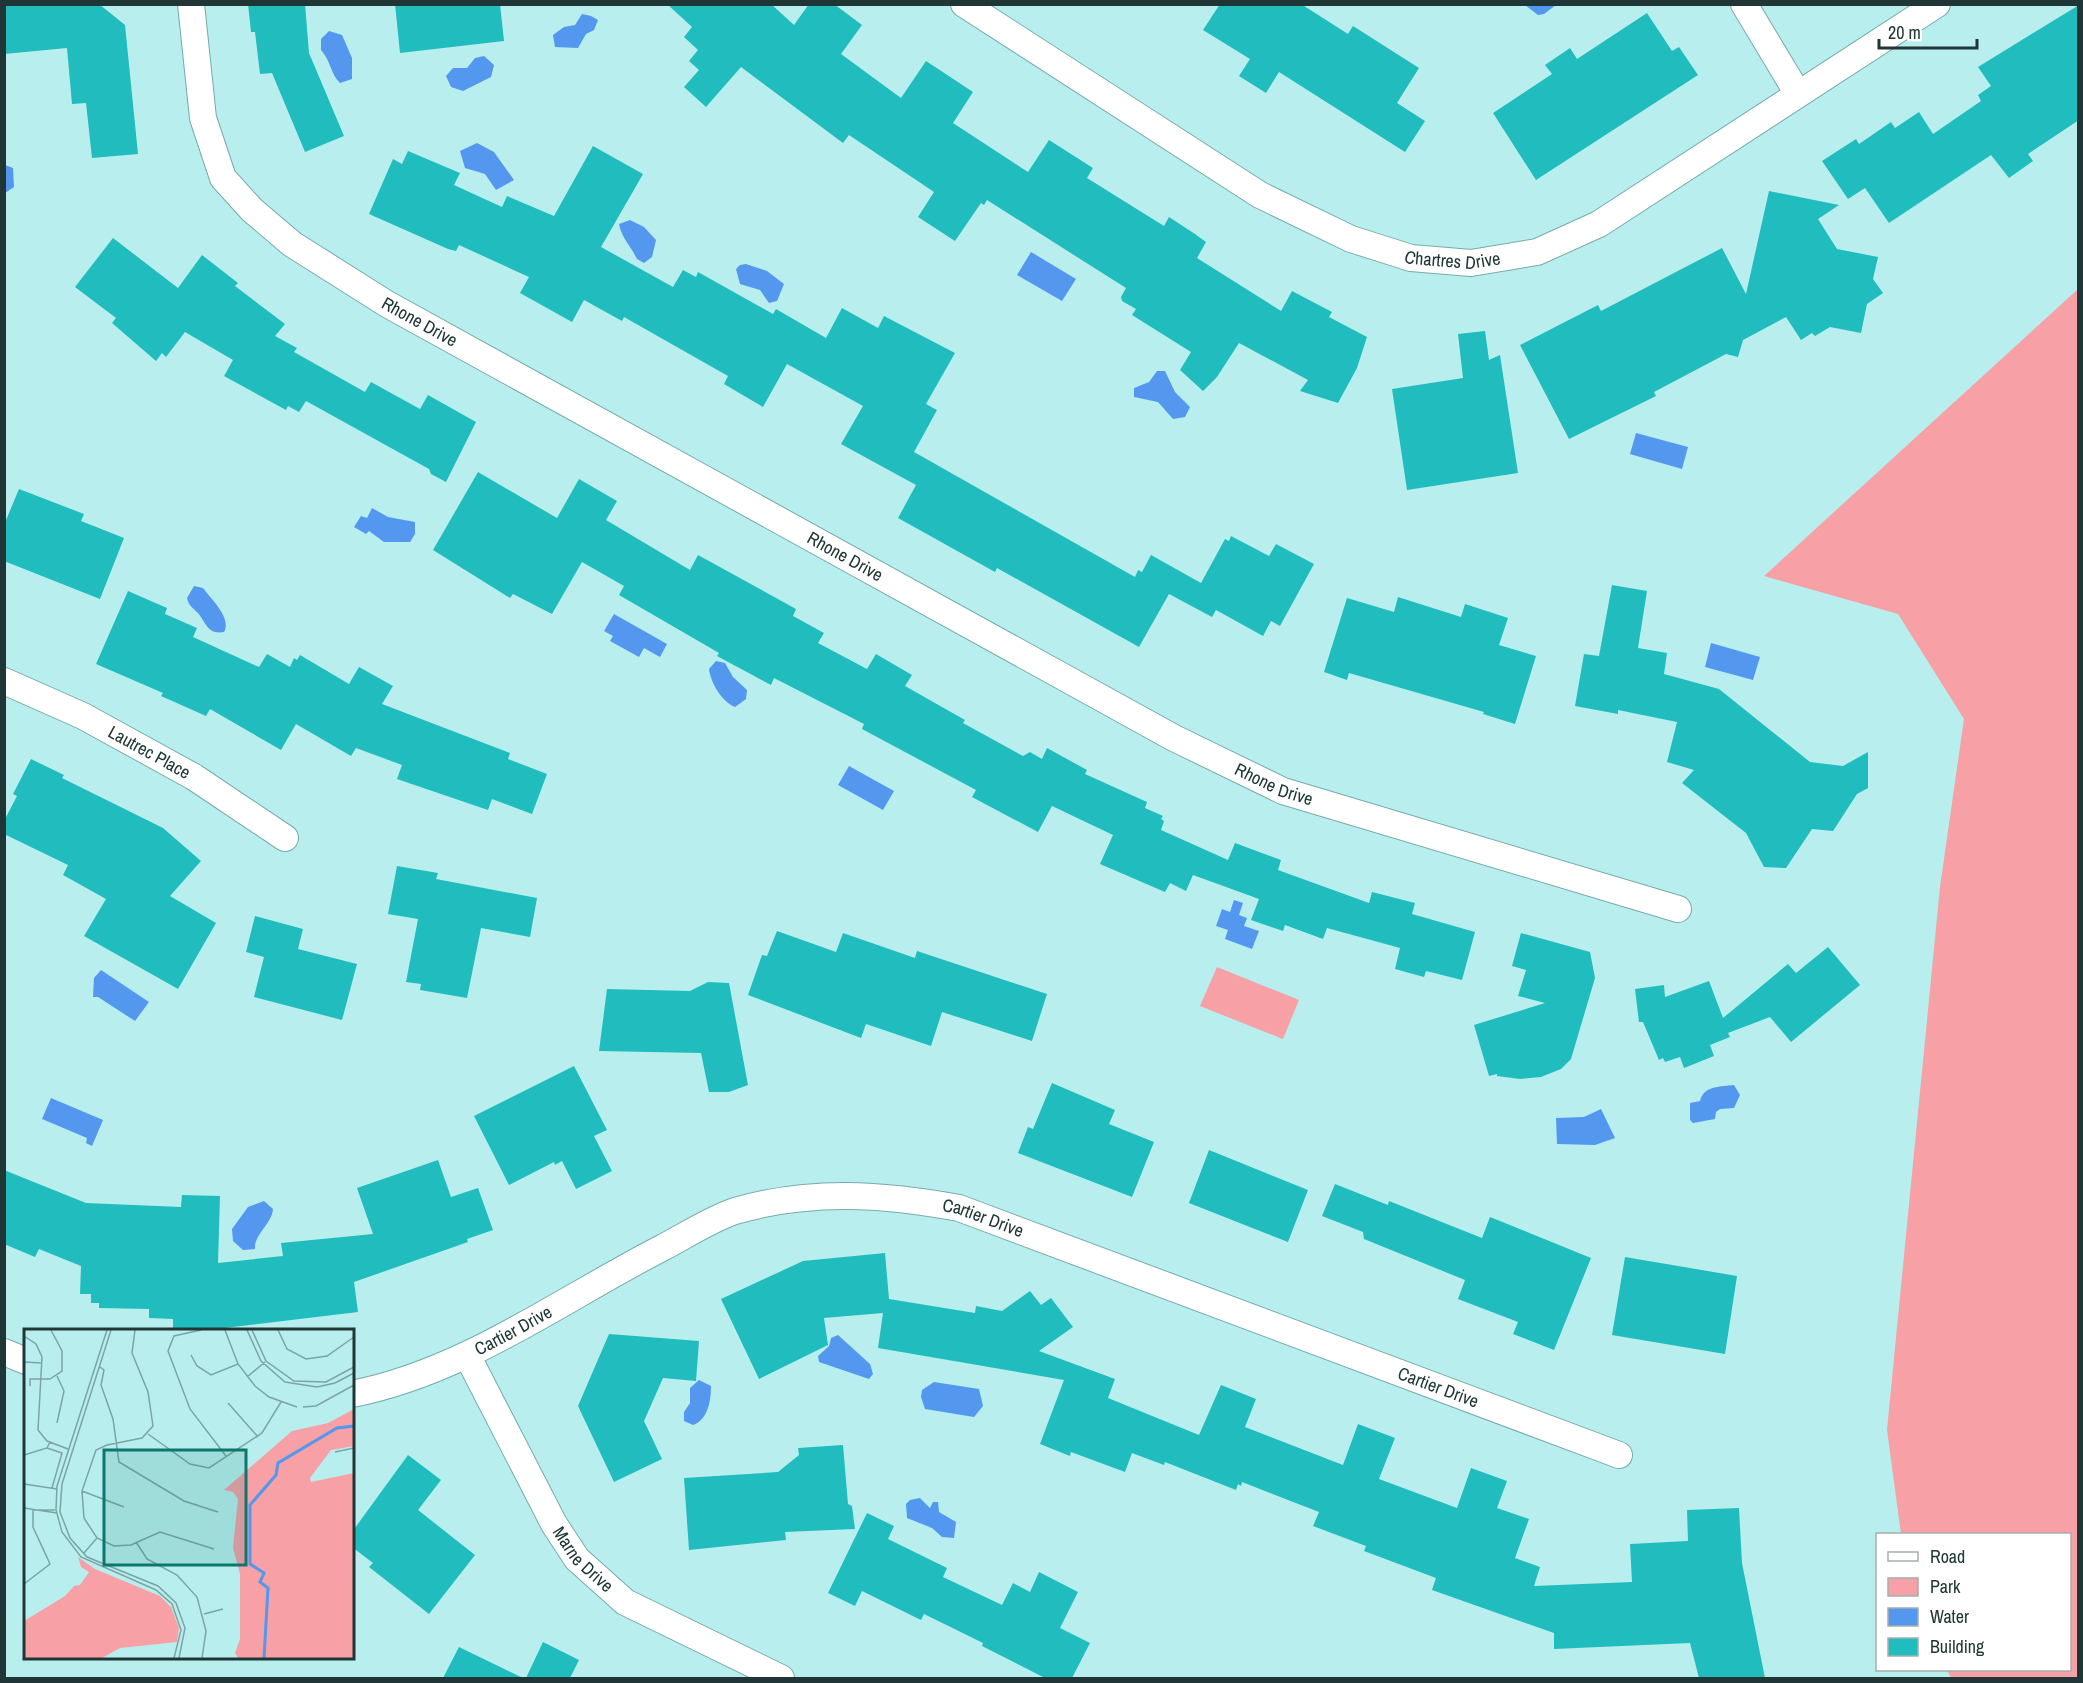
<svg xmlns="http://www.w3.org/2000/svg" width="2083" height="1683" viewBox="0 0 2083 1683" font-family="'Archivo Narrow',sans-serif">
  <style>
    .green { fill: #f7a0a6 }
    .water { fill: #5397ee }
    .building { fill: #21bcbd }
    .lines { fill: none; stroke-linecap: round; stroke-linejoin: round }
    .minor-casing { stroke: #76abab; stroke-width: 28 }
    .minor { stroke: #fff; stroke-width: 26 }
    .labels { text-anchor: middle; stroke-width: 4.5; stroke-linejoin: round; paint-order: stroke }
    .street-label { font-size: 18px; fill: #203535; stroke: #fff }
    .inset-river { fill: none; stroke: #5397ee; stroke-width: 3 }
    .inset-road { fill: none; stroke: #7ba5a4; stroke-width: 1.5 }
    .view { fill: #0f766e; fill-opacity: 0.15; stroke: #0f766e; stroke-width: 3 }
    .inset-edge { fill: none; stroke: #203535; stroke-width: 3 }
  </style>
  <rect width="100%" height="100%" fill="#b8efee"/>
  <!-- green -->
  <path class="green" d="M 2078,289 L 2078,1678 L 1951,1678 L 1947,1670 L 2070,1670 L 2070,1534 L 1901,1534 L 1887,1430 L 1940,887 L 1964,719 L 1898,614 L 1764,576 Z
    M 1217,967 L 1299,1000 L 1283,1039 L 1200,1006 Z"/>
  <!-- water -->
  <path class="water" d="M 1525,5 L 1556,5 L 1544,14 L 1538,15 Z
    M 582,14 L 591,16 L 598,20 L 594,30 L 586,34 L 578,48 L 555,47 L 553,35 L 564,27 L 575,25 Z
    M 329,31 L 342,35 L 352,58 L 352,79 L 340,83 C 330,73 331,61 321,50 L 321,39 Z
    M 484,56 L 494,65 L 491,77 L 463,91 L 451,87 L 446,76 L 453,68 L 467,68 L 475,58 Z
    M 477,143 L 494,152 L 514,180 L 496,190 L 485,174 L 465,168 L 460,151 Z
    M 5,165 L 13,168 L 14,187 L 5,193 Z
    M 630,220 L 644,227 L 656,240 L 652,257 L 644,263 L 637,259 C 631,246 622,239 619,224 Z
    M 1031,252 L 1076,279 L 1062,301 L 1017,275 Z
    M 746,264 L 767,271 L 784,284 L 777,301 L 769,303 L 760,290 L 740,284 L 736,269 L 740,265 Z
    M 1157,371 L 1165,371 L 1175,392 L 1190,407 L 1185,417 L 1173,419 L 1158,402 L 1134,397 L 1134,388 L 1149,382 Z
    M 1636,433 L 1688,447 L 1682,469 L 1630,454 Z
    M 372,508 L 388,517 L 415,522 L 415,534 L 410,542 L 384,542 L 369,531 L 366,534 L 354,527 L 361,516 L 367,518 Z
    M 194,586 L 203,588 C 211,599 232,618 224,632 C 208,635 206,623 198,613 C 192,607 189,606 187,598 Z
    M 614,614 L 667,644 L 660,657 L 644,648 L 639,657 L 610,641 L 613,636 L 604,631 Z
    M 1711,643 L 1760,657 L 1753,680 L 1705,667 Z
    M 716,661 L 725,663 L 733,677 L 747,690 L 746,699 L 735,707 C 721,701 711,683 709,669 Z
    M 849,766 L 894,791 L 883,810 L 838,785 Z
    M 1234,900 L 1243,903 L 1239,915 L 1247,918 L 1244,926 L 1259,931 L 1252,949 L 1225,939 L 1228,930 L 1216,926 L 1222,909 L 1230,912 Z
    M 101,970 L 149,1002 L 135,1021 L 98,997 L 93,997 L 94,978 Z
    M 1734,1085 L 1740,1095 L 1734,1108 L 1720,1109 L 1716,1112 L 1715,1119 L 1693,1123 L 1690,1120 L 1690,1103 L 1700,1101 C 1704,1085 1721,1087 1734,1085 Z
    M 51,1098 L 103,1120 L 92,1146 L 86,1143 L 87,1138 L 42,1119 Z
    M 1601,1109 L 1615,1138 L 1595,1145 L 1557,1144 L 1556,1118 L 1584,1117 Z
    M 264,1201 L 273,1209 C 272,1224 254,1234 255,1249 L 243,1250 L 233,1241 L 232,1229 L 248,1207 Z
    M 838,1335 L 870,1364 L 873,1374 L 869,1379 L 819,1362 L 818,1356 L 829,1346 L 831,1338 Z
    M 699,1380 L 711,1386 C 711,1400 708,1420 693,1425 L 684,1421 L 684,1412 L 690,1403 L 690,1388 Z
    M 934,1382 L 979,1389 L 983,1406 L 974,1417 L 925,1409 L 921,1397 L 922,1390 Z
    M 920,1498 L 930,1508 L 933,1502 L 938,1502 L 939,1512 L 956,1522 L 954,1538 L 942,1537 L 932,1528 L 907,1518 L 906,1504 L 910,1500 Z"/>
  <!-- building -->
  <path class="building" d="M 4,4 L 99,4 L 125,25 L 138,154 L 92,158 L 86,103 L 72,104 L 67,48 L 4,54 Z
    M 248,4 L 305,4 L 309,53 L 344,136 L 305,152 L 272,73 L 260,74 L 255,32 L 251,32 Z
    M 395,4 L 500,4 L 504,41 L 400,53 Z
    M 667,4 L 771,4 L 794,25 L 809,4 L 834,4 L 862,25 L 841,54 L 901,98 L 926,61 L 973,92 L 953,123 L 1028,172 L 1049,140 L 1093,168 L 1087,178 L 1164,226 L 1169,217 L 1195,234 L 1206,242 L 1197,258 L 1281,311 L 1292,291 L 1332,312 L 1329,317 L 1367,337 L 1357,368 L 1338,403 L 1300,391 L 1308,380 L 1239,343 L 1217,377 L 1203,391 L 1180,370 L 1191,352 L 1132,315 L 1136,309 L 1122,301 L 1121,297 L 1126,288 L 987,200 L 984,205 L 981,203 L 955,241 L 918,217 L 934,192 L 849,135 L 843,143 L 741,67 L 706,107 L 684,87 L 699,70 L 689,61 L 698,50 L 684,37 L 692,27 Z
    M 1220,4 L 1301,4 L 1348,34 L 1353,26 L 1419,68 L 1397,103 L 1425,121 L 1405,152 L 1279,72 L 1266,93 L 1239,76 L 1250,59 L 1203,30 Z
    M 2079,5 L 2079,120 L 2028,154 L 2033,161 L 2009,178 L 1991,155 L 1889,223 L 1865,188 L 1848,199 L 1822,161 L 1856,139 L 1859,144 L 1891,122 L 1895,128 L 1919,112 L 1933,134 L 1981,101 L 1978,95 L 1991,86 L 1978,67 Z
    M 1647,13 L 1672,51 L 1679,47 L 1698,75 L 1536,180 L 1493,113 L 1552,74 L 1545,65 L 1570,48 L 1577,59 Z
    M 593,146 L 643,174 L 601,247 L 673,287 L 683,270 L 696,277 L 698,272 L 773,314 L 776,309 L 826,338 L 842,308 L 878,328 L 884,316 L 955,353 L 926,404 L 937,410 L 914,452 L 1135,577 L 1138,570 L 1142,572 L 1151,555 L 1201,583 L 1225,539 L 1229,541 L 1231,536 L 1269,556 L 1276,544 L 1314,564 L 1280,626 L 1271,621 L 1263,636 L 1216,610 L 1212,617 L 1169,594 L 1139,647 L 997,568 L 995,572 L 898,518 L 916,485 L 841,444 L 863,406 L 787,364 L 763,407 L 724,384 L 728,376 L 624,317 L 622,321 L 584,300 L 572,322 L 520,293 L 529,277 L 459,245 L 456,251 L 448,249 L 369,214 L 393,159 L 402,164 L 408,151 L 460,173 L 454,185 L 502,207 L 507,196 L 554,216 Z
    M 1769,191 L 1839,205 L 1818,219 L 1837,249 L 1878,257 L 1873,279 L 1883,293 L 1867,304 L 1861,333 L 1830,327 L 1815,336 L 1812,333 L 1801,340 L 1786,317 L 1743,340 L 1738,357 L 1726,354 L 1654,392 L 1656,396 L 1569,439 L 1520,345 L 1598,305 L 1601,311 L 1722,248 L 1746,294 Z
    M 113,238 L 178,288 L 202,255 L 238,283 L 235,286 L 285,324 L 275,336 L 297,348 L 294,352 L 365,392 L 371,382 L 420,409 L 428,395 L 476,422 L 446,482 L 431,474 L 429,469 L 306,401 L 299,412 L 288,406 L 286,410 L 224,376 L 233,360 L 185,332 L 166,357 L 162,353 L 156,361 L 112,323 L 116,318 L 75,287 Z
    M 1485,331 L 1489,360 L 1500,355 L 1518,473 L 1407,490 L 1392,389 L 1463,378 L 1458,334 Z
    M 478,472 L 557,518 L 579,479 L 617,501 L 606,520 L 690,570 L 698,555 L 796,609 L 793,616 L 824,633 L 818,643 L 867,669 L 876,654 L 912,675 L 905,686 L 965,720 L 963,723 L 1023,756 L 1030,752 L 1042,759 L 1047,748 L 1087,770 L 1085,774 L 1147,802 L 1145,808 L 1163,816 L 1161,819 L 1164,821 L 1161,830 L 1228,860 L 1235,843 L 1281,860 L 1278,870 L 1369,903 L 1372,892 L 1415,903 L 1412,914 L 1475,932 L 1462,980 L 1426,971 L 1424,977 L 1395,969 L 1400,948 L 1327,928 L 1323,939 L 1285,925 L 1283,931 L 1251,920 L 1259,899 L 1193,875 L 1186,891 L 1170,883 L 1165,892 L 1100,864 L 1113,835 L 1052,806 L 1038,832 L 972,797 L 976,790 L 862,729 L 864,724 L 774,678 L 771,685 L 717,656 L 719,653 L 619,595 L 624,586 L 582,562 L 552,614 L 513,594 L 510,598 L 433,550 Z
    M 19,489 L 84,514 L 81,521 L 124,538 L 100,599 L 4,561 L 4,525 Z
    M 1612,585 L 1647,591 L 1638,648 L 1667,653 L 1664,674 L 1719,689 L 1810,762 L 1843,766 L 1868,752 L 1868,788 L 1857,794 L 1833,831 L 1812,829 L 1786,868 L 1764,867 L 1746,833 L 1682,783 L 1694,770 L 1667,762 L 1677,722 L 1618,710 L 1618,714 L 1575,706 L 1584,654 L 1599,656 Z
    M 128,591 L 167,608 L 165,614 L 197,628 L 193,637 L 259,667 L 267,654 L 290,667 L 294,658 L 297,660 L 300,655 L 349,684 L 359,667 L 393,686 L 382,704 L 510,753 L 508,759 L 547,774 L 532,814 L 492,799 L 488,810 L 397,779 L 402,765 L 356,748 L 351,756 L 296,724 L 281,750 L 210,709 L 206,716 L 161,696 L 163,693 L 96,664 Z
    M 1398,597 L 1461,617 L 1465,604 L 1508,618 L 1499,645 L 1536,656 L 1515,724 L 1483,714 L 1484,712 L 1349,673 L 1347,680 L 1324,672 L 1347,598 L 1394,612 Z
    M 31,759 L 64,775 L 62,778 L 163,828 L 201,861 L 170,896 L 216,923 L 178,989 L 84,936 L 106,899 L 63,875 L 68,865 L 4,834 L 4,821 L 17,796 L 13,794 Z
    M 397,866 L 438,873 L 436,879 L 537,898 L 530,937 L 481,928 L 467,998 L 420,990 L 421,984 L 406,982 L 418,919 L 388,914 Z
    M 255,916 L 303,929 L 298,949 L 357,964 L 342,1020 L 254,997 L 264,957 L 246,952 Z
    M 777,931 L 836,952 L 843,933 L 915,958 L 917,951 L 1047,994 L 1032,1041 L 942,1012 L 931,1046 L 866,1024 L 861,1038 L 748,995 L 762,955 L 767,956 Z
    M 1521,933 L 1590,952 L 1595,978 L 1571,1059 L 1561,1069 L 1541,1077 L 1520,1079 L 1497,1076 L 1497,1074 L 1489,1076 L 1474,1025 L 1545,1003 L 1518,996 L 1526,970 L 1512,966 Z
    M 1828,947 L 1860,985 L 1791,1042 L 1770,1017 L 1728,1033 L 1730,1037 L 1710,1045 L 1714,1056 L 1684,1068 L 1680,1057 L 1665,1062 L 1663,1058 L 1659,1060 L 1643,1022 L 1639,1022 L 1635,989 L 1664,985 L 1665,997 L 1709,981 L 1723,1018 L 1788,964 L 1796,973 Z
    M 708,982 L 729,983 L 748,1085 L 729,1092 L 709,1092 L 701,1053 L 599,1051 L 607,989 L 690,991 Z
    M 574,1066 L 607,1130 L 594,1136 L 612,1171 L 576,1189 L 562,1161 L 555,1165 L 554,1162 L 509,1185 L 474,1116 Z
    M 1052,1083 L 1115,1110 L 1109,1124 L 1154,1142 L 1132,1197 L 1018,1153 L 1028,1127 L 1033,1129 Z
    M 1209,1150 L 1308,1190 L 1288,1242 L 1189,1203 Z
    M 438,1160 L 451,1197 L 478,1188 L 493,1230 L 467,1239 L 468,1242 L 354,1282 L 358,1312 L 208,1330 L 173,1328 L 173,1319 L 149,1318 L 149,1309 L 99,1308 L 99,1303 L 91,1303 L 91,1294 L 80,1294 L 81,1266 L 39,1249 L 35,1257 L 4,1244 L 4,1170 L 86,1203 L 181,1207 L 182,1195 L 220,1196 L 218,1263 L 283,1256 L 281,1243 L 373,1234 L 357,1188 Z
    M 1335,1184 L 1388,1205 L 1389,1201 L 1482,1238 L 1490,1217 L 1591,1258 L 1554,1350 L 1513,1334 L 1518,1322 L 1458,1299 L 1465,1280 L 1364,1239 L 1363,1232 L 1322,1216 Z
    M 885,1253 L 889,1299 L 975,1313 L 976,1306 L 1002,1311 L 1030,1291 L 1041,1305 L 1051,1298 L 1073,1327 L 1039,1351 L 1115,1379 L 1108,1398 L 1199,1435 L 1221,1385 L 1256,1399 L 1245,1427 L 1343,1465 L 1358,1424 L 1395,1438 L 1379,1479 L 1457,1508 L 1471,1468 L 1507,1481 L 1497,1508 L 1529,1519 L 1515,1558 L 1540,1567 L 1534,1586 L 1632,1582 L 1630,1544 L 1688,1541 L 1687,1510 L 1739,1508 L 1742,1563 L 1765,1678 L 1699,1678 L 1690,1643 L 1554,1649 L 1554,1633 L 1432,1590 L 1436,1578 L 1364,1551 L 1366,1546 L 1313,1526 L 1319,1512 L 1242,1482 L 1241,1486 L 1238,1484 L 1236,1490 L 1165,1462 L 1164,1465 L 1132,1453 L 1125,1472 L 1071,1452 L 1070,1456 L 1040,1444 L 1064,1380 L 878,1348 L 883,1313 L 824,1318 L 828,1345 L 759,1379 L 721,1299 L 803,1261 Z
    M 1625,1257 L 1737,1276 L 1725,1354 L 1612,1335 Z
    M 609,1334 L 699,1341 L 696,1381 L 663,1378 L 644,1421 L 662,1459 L 614,1482 L 578,1406 Z
    M 843,1445 L 848,1504 L 852,1506 L 855,1529 L 785,1532 L 786,1540 L 689,1550 L 684,1478 L 778,1472 L 799,1455 L 798,1448 Z
    M 408,1455 L 441,1480 L 418,1510 L 475,1555 L 429,1614 L 369,1567 L 373,1563 L 352,1547 L 352,1532 Z
    M 867,1513 L 894,1526 L 888,1539 L 947,1568 L 943,1577 L 1002,1605 L 1013,1583 L 1030,1592 L 1039,1572 L 1078,1592 L 1060,1628 L 1090,1643 L 1072,1678 L 1045,1678 L 982,1646 L 983,1643 L 924,1614 L 921,1620 L 862,1591 L 855,1606 L 828,1593 Z
    M 543,1642 L 579,1660 L 570,1678 L 526,1678 Z
    M 459,1647 L 523,1678 L 443,1678 Z"/>
  <g class="lines">
    <!-- minor casing -->
    <g class="minor-casing">
      <g id="minor">
        <path id="s1" d="M 191,4 L 203,118 L 223,178 L 252,210 L 292,244 L 387,304 L 1174,738 L 1283,791 L 1678,909"/>
        <path id="s2" d="M 964,4 L 1260,195 L 1351,239 L 1411,258 L 1471,263 L 1537,252 L 1599,224 L 1937,4"/>
        <path d="M 1744,4 L 1798,94"/>
        <path id="s3" d="M 4,681 L 83,716 L 194,777 L 285,838"/>
        <path d="M 4,1352 L 26,1361"/>
        <path id="s4" d="M 467,1355 L 554,1524 L 577,1559 L 625,1602 L 781,1678"/>
        <path id="s5" d="M 352,1394 C 465,1372 562,1299 662,1248 C 685,1236 711,1219 735,1211 C 811,1189 883,1194 959,1208 L 1619,1455"/>
      </g>
    </g>
    <!-- minor -->
    <use href="#minor" class="minor"/>
  </g>
  <g class="labels">
    <!-- street labels -->
    <g class="street-label">
      <text dy="6" stroke="none"><textPath href="#s2" startOffset="558">Chartres Drive</textPath></text>
      <text dy="6" stroke="none"><textPath href="#s1" startOffset="423">Rhone Drive</textPath></text>
      <text dy="6" stroke="none"><textPath href="#s1" startOffset="909">Rhone Drive</textPath></text>
      <text dy="6" stroke="none"><textPath href="#s3" startOffset="162">Lautrec Place</textPath></text>
      <text dy="6" stroke="none"><textPath href="#s1" startOffset="1395">Rhone Drive</textPath></text>
      <text dy="6" stroke="none"><textPath href="#s5" startOffset="678">Cartier Drive</textPath></text>
      <text dy="6" stroke="none"><textPath href="#s5" startOffset="174">Cartier Drive</textPath></text>
      <text dy="6" stroke="none"><textPath href="#s5" startOffset="1164">Cartier Drive</textPath></text>
      <text dy="6" stroke="none"><textPath href="#s4" startOffset="236">Marne Drive</textPath></text>
    </g>
  </g>
  <!-- overview -->
  <g transform="translate(24 1329)">
    <rect width="330" height="330" fill="#b8efee"/>
    <path d="M 330,80 L 330,117 L 307,121 L 286,149 L 287,153 L 330,144 L 330,329 L 214,329 L 211,324 L 216,310 L 216,245 L 209,219 L 214,170 L 209,163 L 200,161 L 268,102 L 304,94 ZM 54,228 L 71,240 L 136,267 L 147,278 L 155,299 L 153,313 L 96,319 L 78,329 L 0,329 L 0,292 L 41,267 L 50,257 L 56,256 L 65,243 L 57,238 Z" fill="#f7a0a6"/>
    <path class="inset-river" d="M 240,329 L 244,259 L 236,253 L 240,244 L 226,235 L 226,176 L 252,146 L 254,134 L 313,99 L 330,97"/>
    <path class="inset-road" d="M 83,1 L 33,157 L 32,181 L 38,203 L 57,228 L 132,261 L 148,275 L 157,301 L 150,329M 87,1 L 38,155 L 36,183 L 46,209 L 63,228 L 134,257 L 152,274 L 161,299 L 155,329M 111,1 L 108,24 L 124,63 L 129,97 L 118,109 L 83,116 L 72,121 L 58,162 L 60,189 L 73,209 L 90,217 L 107,216 L 136,203 L 190,220M 177,1 L 150,7 L 144,22 L 166,80 L 202,127M 201,1 L 214,35 L 231,57 L 245,68 L 273,78M 223,1 L 237,32 L 261,53 L 293,58 L 311,54 L 330,44M 228,1 L 242,32 L 270,52 L 302,53 L 330,38M 254,1 L 263,20 L 282,30 L 303,27 L 330,8M 0,7 L 12,15 L 18,28 L 14,101 L 23,112 L 44,120M 167,26 L 173,37 L 187,46 L 214,35M 0,33 L 18,34M 76,38 L 80,41 L 77,56 L 89,90 L 95,133 L 160,172 L 194,183M 223,48 L 241,33M 6,57 L 6,50 L 26,50 L 38,42 L 38,22 L 27,1M 204,74 L 234,108M 279,78 L 292,77 L 330,56M 33,94 L 40,62 L 33,47M 124,105 L 166,135 L 185,139 L 238,104 L 257,73M 23,119 L 38,124 L 28,159M 311,123 L 330,119M 0,126 L 23,119 L 26,113M 0,155 L 33,160M 58,162 L 100,178M 0,179 L 33,184M 9,181 L 31,181M 112,213 L 123,230 L 153,246 L 173,268 L 182,302 L 178,329M 60,224 L 73,209M 0,255 L 26,235 L 9,198 L 9,181M 180,285 L 199,280"/>
    <path class="view" d="M 80,121 L 222,121 L 222,236 L 80,236 Z"/>
    <rect width="330" height="330" class="inset-edge"/>
  </g>
  <!-- border -->
  <rect width="2083" height="1683" fill="none" stroke="#203535" stroke-width="12"/>
  <!-- legend -->
  <rect x="1876" y="1533" width="195" height="138" fill="#ffffff" stroke="#a6aeae" stroke-width="1.5"/>
  <rect x="1888" y="1552" width="30" height="9" fill="#ffffff" stroke="#a6aeae" stroke-width="1.5"/>
  <text x="1930" y="1563" font-size="18" fill="#203535">Road</text>
  <rect x="1888" y="1578" width="30" height="18" fill="#f7a0a6" stroke="#a6aeae" stroke-width="1.5"/>
  <text x="1930" y="1593" font-size="18" fill="#203535">Park</text>
  <rect x="1888" y="1608" width="30" height="18" fill="#5397ee" stroke="#a6aeae" stroke-width="1.5"/>
  <text x="1930" y="1623" font-size="18" fill="#203535">Water</text>
  <rect x="1888" y="1638" width="30" height="18" fill="#21bcbd" stroke="#a6aeae" stroke-width="1.5"/>
  <text x="1930" y="1653" font-size="18" fill="#203535">Building</text>
  <!-- scale -->
  <path d="M1879 39v9h98v-9" fill="none" stroke="#203535" stroke-width="3"/>
  <text x="1888" y="39" font-size="18" fill="#203535" stroke="#ffffff" stroke-width="4.5" paint-order="stroke">20 m</text>
</svg>
